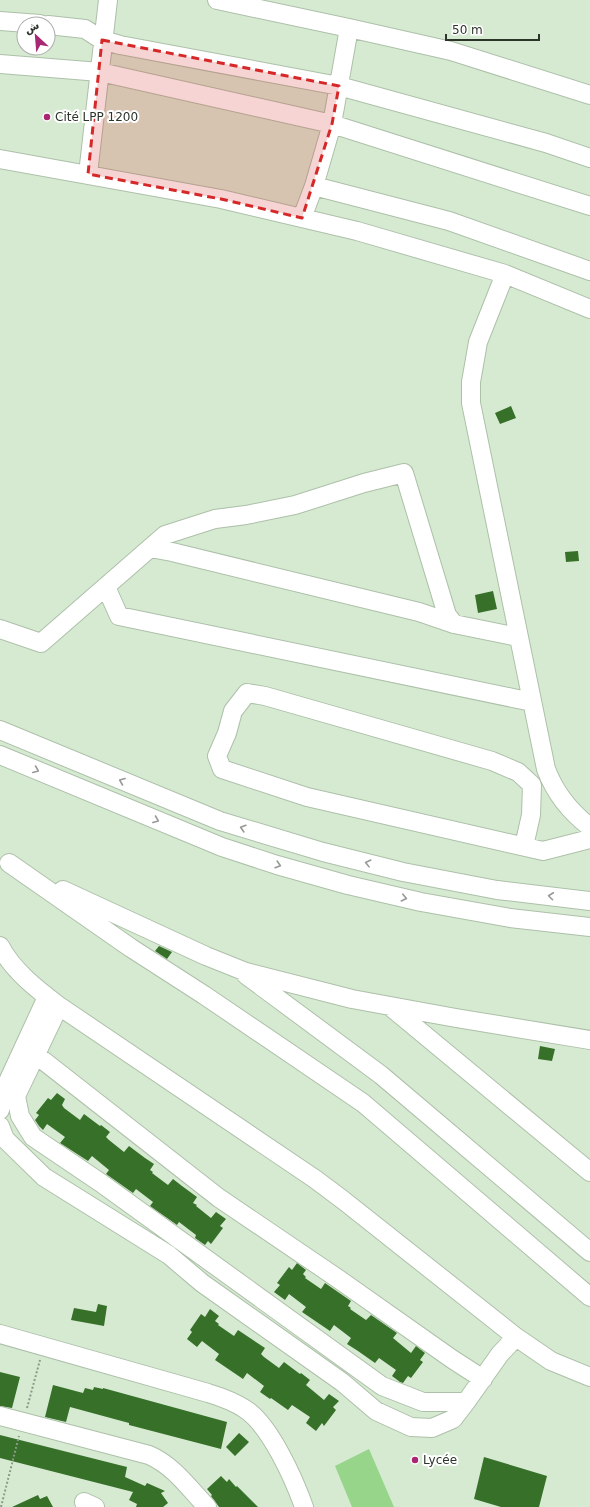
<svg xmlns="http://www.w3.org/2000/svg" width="590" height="1507" viewBox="0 0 590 1507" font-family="'DejaVu Sans','Noto Sans Arabic',sans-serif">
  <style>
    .green { fill: #97d58b }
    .building { fill: #367029 }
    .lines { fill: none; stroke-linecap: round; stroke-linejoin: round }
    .minor-casing { stroke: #adc0a9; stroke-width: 20 }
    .path { stroke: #8b9988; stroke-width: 2; stroke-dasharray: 2 2; stroke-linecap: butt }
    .minor { stroke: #fff; stroke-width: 18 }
    .oneway { stroke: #969a94 }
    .marked { fill: #d62828; fill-opacity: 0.2; stroke: #d62828; stroke-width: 3; stroke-dasharray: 8 5; stroke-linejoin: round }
    .poi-dot { fill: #a92672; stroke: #fff; stroke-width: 1.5 }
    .labels { text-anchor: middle; stroke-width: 4; stroke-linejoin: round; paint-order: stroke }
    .poi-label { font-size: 12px; fill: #2c342a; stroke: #fff; text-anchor: start }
  </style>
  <rect width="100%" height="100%" fill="#d6ead2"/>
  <!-- green -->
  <path class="green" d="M 369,1449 L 394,1507 L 352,1507 L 335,1466 Z"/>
  <!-- building -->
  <path class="building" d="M 511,406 L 516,418 L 500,424 L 495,413 Z
    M 578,551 L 579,561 L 566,562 L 565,552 Z
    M 493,591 L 497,609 L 478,613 L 475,595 Z
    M 159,946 L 172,952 L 167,959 L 155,951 Z
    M 540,1046 L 555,1049 L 552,1061 L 538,1059 Z
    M 57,1093 L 65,1099 L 62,1105 L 64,1108 L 80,1120 L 84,1114 L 100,1126 L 101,1125 L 110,1132 L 106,1137 L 109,1140 L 124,1152 L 129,1146 L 145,1158 L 154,1164 L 150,1170 L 153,1172 L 152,1173 L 168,1185 L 173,1179 L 182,1186 L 197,1197 L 193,1203 L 197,1205 L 196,1206 L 211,1218 L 216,1212 L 226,1219 L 220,1226 L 223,1228 L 211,1244 L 208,1241 L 205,1245 L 195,1238 L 196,1235 L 179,1222 L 177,1225 L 150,1206 L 153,1202 L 136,1189 L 133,1193 L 106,1174 L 109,1170 L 92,1156 L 88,1161 L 60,1143 L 65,1137 L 47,1124 L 43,1130 L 39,1126 L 35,1120 L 39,1115 L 36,1113 L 48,1098 L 51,1100 Z
    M 297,1263 L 306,1270 L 303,1274 L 306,1277 L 305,1278 L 321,1289 L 325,1283 L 351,1301 L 348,1306 L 351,1308 L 350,1309 L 366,1320 L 371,1315 L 397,1333 L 393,1338 L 411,1353 L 416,1346 L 425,1353 L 420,1360 L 423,1362 L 411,1378 L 408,1376 L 403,1383 L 400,1382 L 392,1376 L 396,1370 L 379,1358 L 375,1363 L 358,1351 L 347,1344 L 351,1338 L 334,1325 L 330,1331 L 302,1312 L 306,1307 L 289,1294 L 285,1300 L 274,1292 L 280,1285 L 277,1283 L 289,1267 L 292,1270 Z
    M 98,1304 L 107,1306 L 104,1326 L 71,1320 L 74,1308 L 96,1312 Z
    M 210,1309 L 219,1316 L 215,1321 L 219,1324 L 218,1325 L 234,1336 L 238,1330 L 265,1348 L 261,1354 L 264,1357 L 279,1368 L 284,1362 L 300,1374 L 301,1373 L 310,1380 L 306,1385 L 324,1400 L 329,1394 L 339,1401 L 333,1407 L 336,1410 L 324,1426 L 322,1423 L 316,1431 L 306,1423 L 310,1417 L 292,1405 L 288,1410 L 271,1398 L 270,1399 L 260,1392 L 264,1386 L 247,1373 L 243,1379 L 215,1360 L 219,1354 L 202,1341 L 197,1347 L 187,1339 L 192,1332 L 190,1330 L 201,1314 L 205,1317 Z
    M 0,1372 L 20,1377 L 12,1408 L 0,1406 Z
    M 53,1385 L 83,1393 L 85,1388 L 93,1390 L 94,1387 L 103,1389 L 103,1388 L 227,1422 L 221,1449 L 129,1425 L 129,1423 L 70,1407 L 66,1422 L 45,1417 Z
    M 239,1433 L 249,1442 L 235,1456 L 226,1447 Z
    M 0,1435 L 127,1467 L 125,1477 L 145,1486 L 147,1483 L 165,1491 L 161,1493 L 168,1503 L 163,1507 L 136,1507 L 137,1504 L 129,1500 L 133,1492 L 0,1458 Z
    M 484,1457 L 547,1476 L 539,1507 L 501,1507 L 474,1499 Z
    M 221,1476 L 227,1482 L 229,1479 L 236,1487 L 237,1486 L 258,1507 L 219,1507 L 211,1496 L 212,1495 L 207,1489 Z
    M 38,1495 L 40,1499 L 47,1496 L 53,1507 L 12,1507 Z"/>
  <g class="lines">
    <!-- minor casing -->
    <g class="minor-casing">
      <path id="minor" d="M 217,0 L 349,28 L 451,51 L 590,95
        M 0,21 L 40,24
        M 48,25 L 85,29 L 102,40 L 120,45 L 339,86 L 546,143 L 590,158
        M 0,64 L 100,72 L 332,124 L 590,206
        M 0,159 L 221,199 L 357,231 L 505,274 L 590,309
        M 88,174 L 108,0
        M 314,186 L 449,221 L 590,271
        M 302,218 L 314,186 L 332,124 L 349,28
        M 505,274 L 478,342 L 471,382 L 471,403 L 546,769 C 555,793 569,811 590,827
        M 150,548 L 172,552 L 419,612 L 454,624 L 518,637
        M 106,587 L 119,616 L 532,702
        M 0,629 L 41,643 L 165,535 L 215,519 L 246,515 L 295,505 L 364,483 L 404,473 L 447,615 L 454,624
        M 0,730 L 220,821 L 323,852 L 403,872 L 497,890 L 590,901
        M 0,755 L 222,847 L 277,865 L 348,885 L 421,902 L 510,918 L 590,927
        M 524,846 L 531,815 L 532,785 L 518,772 L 492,761 L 265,696 L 247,693 L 233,711 L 227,733 L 217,756 L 222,769 L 307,797 L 543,851 L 590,839
        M 9,863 L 131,948 L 204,995 L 363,1103 L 590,1297
        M 63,890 L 206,956 L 246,972 L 352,999 L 456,1018 L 590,1040
        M 0,946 C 13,971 38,990 59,1006 L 315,1179 L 343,1200 L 516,1337 L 551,1361 L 590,1377
        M 246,975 L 381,1075 L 590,1252
        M 59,1006 L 16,1096 L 20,1116 L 33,1137 L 101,1183 L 382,1386 L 423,1402 L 466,1402
        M 392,1008 L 590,1172
        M 35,1054 L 219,1198 L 337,1278 L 452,1359 L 483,1379
        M 0,1110 L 4,1090 L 47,997
        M 0,1126 L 5,1139 L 44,1177 L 169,1255 L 202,1283 L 342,1382 L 376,1411 L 411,1427 L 432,1428 L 453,1419 L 466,1402 L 500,1354 L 516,1337
        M 0,1334 L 208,1393 C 221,1397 233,1401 245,1409 C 270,1425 294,1479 304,1507
        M 0,1416 L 149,1455 C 174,1466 188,1487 207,1507
        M 84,1502 L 95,1507"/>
    </g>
    <!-- path -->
    <path class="path" d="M 27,1408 L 40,1360
      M 1,1507 L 19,1436"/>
    <!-- minor -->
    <use href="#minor" class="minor"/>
  </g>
  <!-- one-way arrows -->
  <defs><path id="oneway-chevron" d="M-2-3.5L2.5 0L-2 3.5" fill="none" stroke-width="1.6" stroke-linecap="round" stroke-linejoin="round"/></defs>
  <g class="oneway">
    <use href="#oneway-chevron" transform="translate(36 770) rotate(23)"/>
    <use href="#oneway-chevron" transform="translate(122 781) rotate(-158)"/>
    <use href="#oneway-chevron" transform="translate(156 820) rotate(22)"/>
    <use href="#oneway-chevron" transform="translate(243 828) rotate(-163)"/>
    <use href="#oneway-chevron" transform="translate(368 863) rotate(-166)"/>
    <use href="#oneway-chevron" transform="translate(278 865) rotate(17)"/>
    <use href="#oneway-chevron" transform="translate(551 896) rotate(-173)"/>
    <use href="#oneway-chevron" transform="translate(404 898) rotate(13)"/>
  </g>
  <!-- marked area -->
  <path class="marked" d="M 102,40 L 339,86 L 332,124 L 302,218 L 221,199 L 88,174 Z"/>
  <!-- markers -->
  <g class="poi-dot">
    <circle cx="47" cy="117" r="4"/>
    <circle cx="415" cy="1460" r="4"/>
  </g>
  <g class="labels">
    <!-- poi labels -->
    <g class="poi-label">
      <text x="55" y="121">Cité LPP 1200</text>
      <text x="423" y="1464">Lycée</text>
    </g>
  </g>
  <!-- north arrow -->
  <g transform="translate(36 36) rotate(334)"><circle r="19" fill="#ffffff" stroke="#abaeaa"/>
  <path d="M0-3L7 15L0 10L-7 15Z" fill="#a92672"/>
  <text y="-6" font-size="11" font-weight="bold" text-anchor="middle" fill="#2c342a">ش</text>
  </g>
  <!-- scale -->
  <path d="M446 34v6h93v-6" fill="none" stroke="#2c342a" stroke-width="2"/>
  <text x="452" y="34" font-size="12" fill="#2c342a" stroke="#ffffff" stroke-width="3" paint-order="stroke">50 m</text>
</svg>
